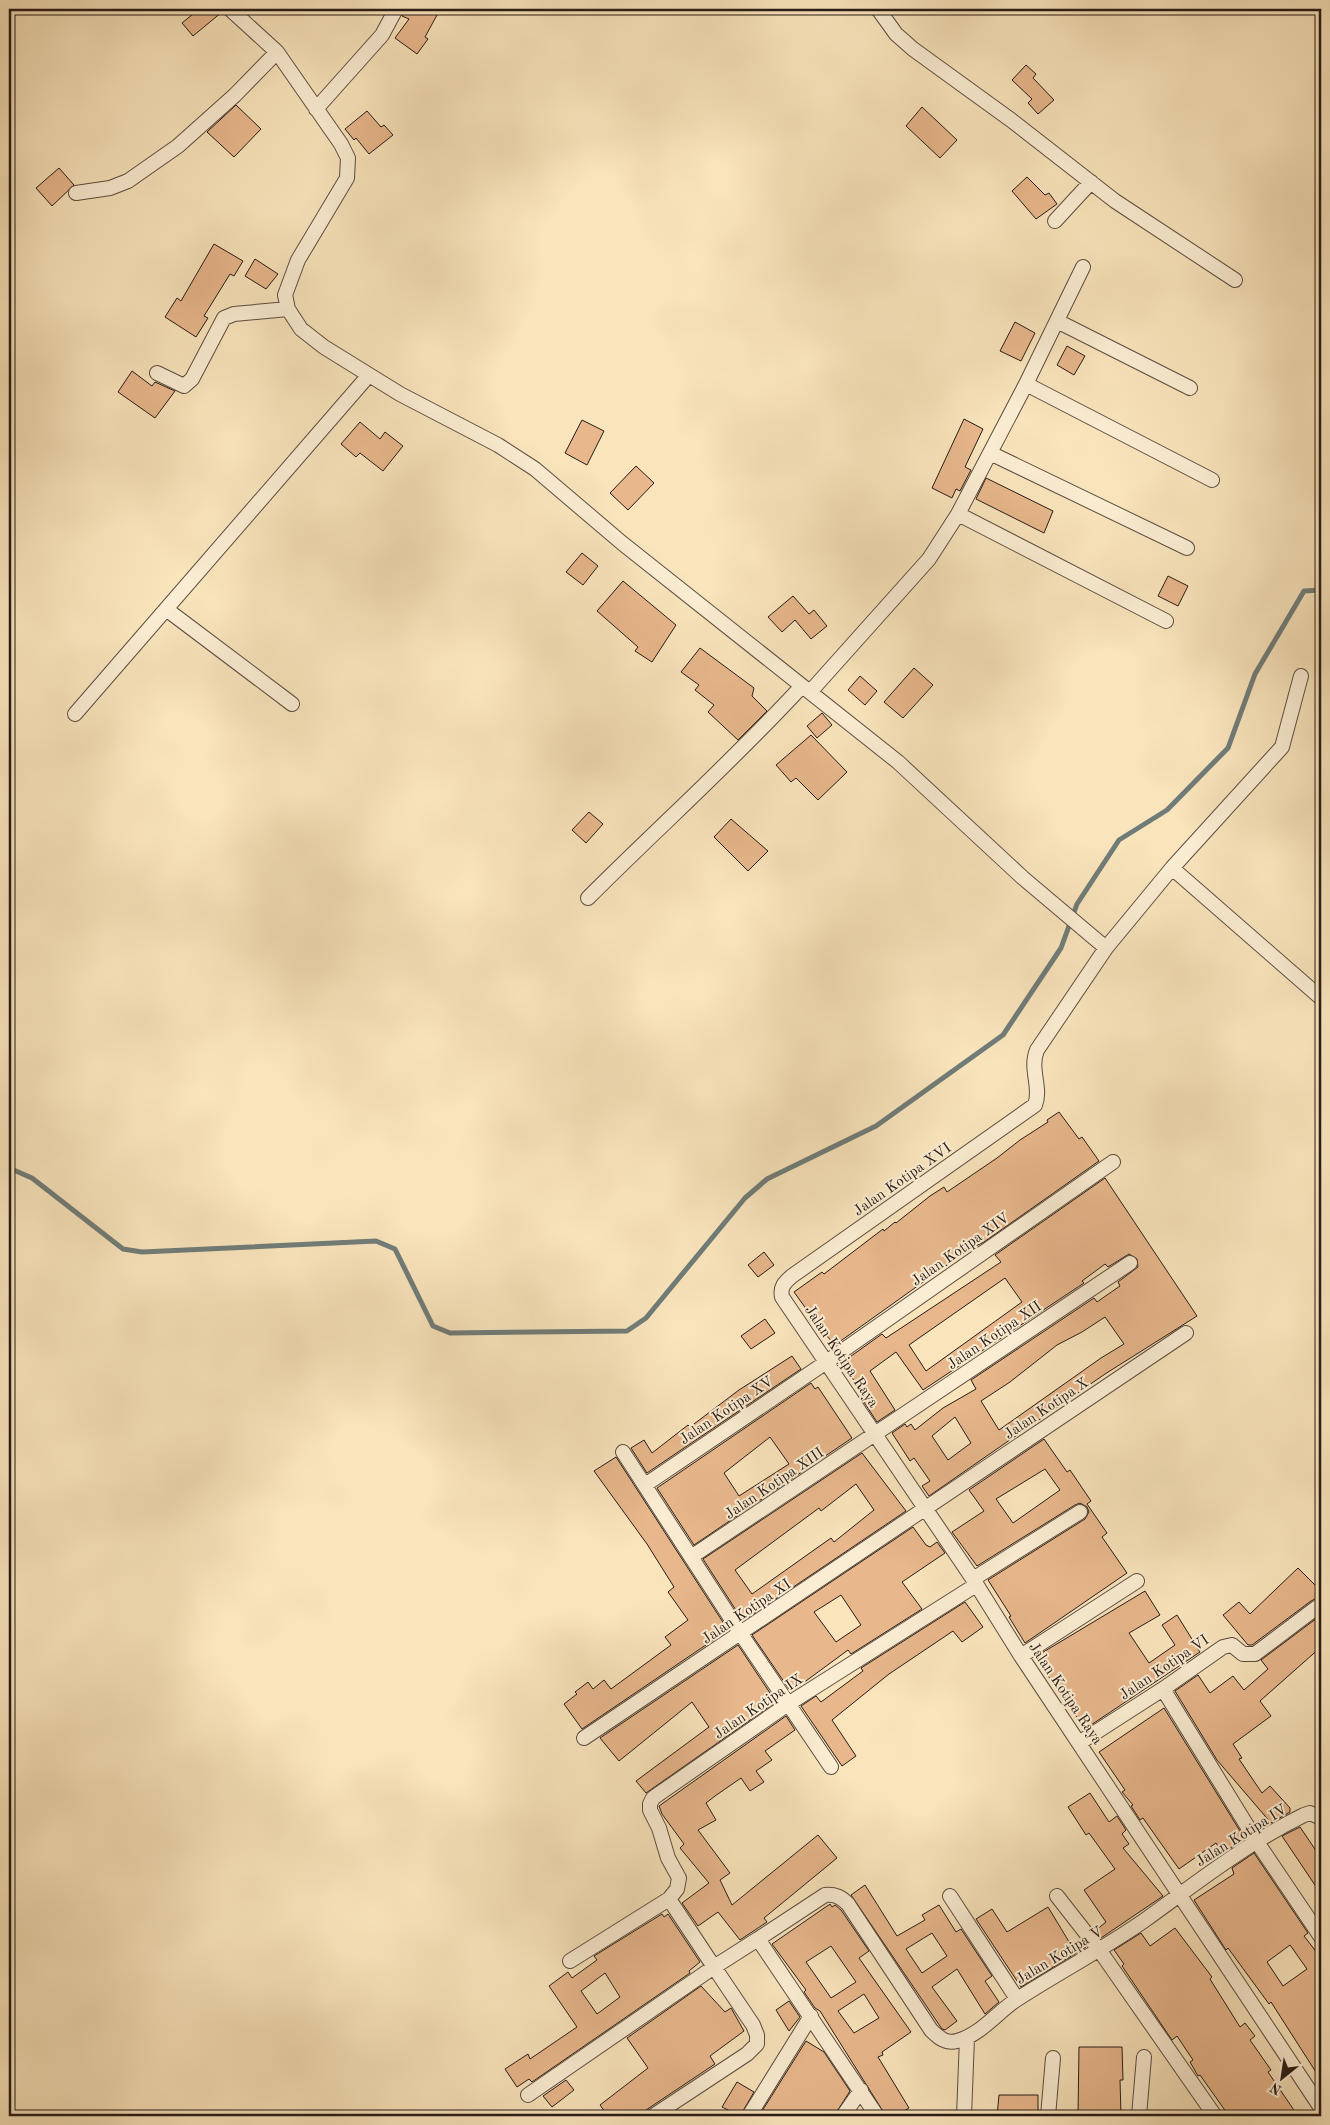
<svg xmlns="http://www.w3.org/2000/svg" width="1330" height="2125" viewBox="0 0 1330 2125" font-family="'Old Standard TT',serif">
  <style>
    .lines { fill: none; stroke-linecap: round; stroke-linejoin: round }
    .stream { stroke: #707c78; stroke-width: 5 }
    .building { fill: #e8b78c; stroke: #271b16; fill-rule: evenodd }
    .minor-casing { stroke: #5c4d40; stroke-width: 16 }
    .minor { stroke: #fbedd3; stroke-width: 14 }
    .labels { text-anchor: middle; stroke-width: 4; stroke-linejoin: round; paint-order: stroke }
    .street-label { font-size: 15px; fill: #271b16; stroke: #fbedd3 }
  </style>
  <rect width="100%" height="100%" fill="#f9e4bc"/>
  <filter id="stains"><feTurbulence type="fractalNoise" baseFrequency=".004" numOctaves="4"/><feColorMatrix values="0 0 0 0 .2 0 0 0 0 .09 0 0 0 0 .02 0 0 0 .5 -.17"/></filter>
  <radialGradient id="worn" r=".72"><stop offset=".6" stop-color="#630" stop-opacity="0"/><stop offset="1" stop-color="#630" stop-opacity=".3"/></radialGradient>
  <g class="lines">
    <!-- stream -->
    <path class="stream" d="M 9,1168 L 32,1178 L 123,1249 L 142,1252 L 376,1241 L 395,1249 L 433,1326 L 450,1333 L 627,1331 L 646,1318 L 745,1198 L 767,1179 L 876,1126 L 1003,1035 L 1061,948 L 1077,904 L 1119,840 L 1167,810 L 1228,748 L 1255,674 L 1304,591 L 1321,590"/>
  </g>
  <!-- building -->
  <path class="building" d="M 199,9 L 221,9 L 222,12 L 193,36 L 182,23 Z
    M 405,9 L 426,9 L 437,15 L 425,37 L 428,39 L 417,54 L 395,38 L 409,19 L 402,16 Z
    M 1026,65 L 1036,74 L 1033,78 L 1054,100 L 1038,114 L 1028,103 L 1032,99 L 1012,80 Z
    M 236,105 L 261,129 L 234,157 L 207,132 Z
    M 922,107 L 957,140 L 940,158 L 906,126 Z
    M 367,111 L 381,127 L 384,125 L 393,135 L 369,154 L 356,138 L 354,140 L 345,129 Z
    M 59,168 L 74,185 L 52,206 L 36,188 Z
    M 1027,177 L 1045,195 L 1049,193 L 1057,204 L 1036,219 L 1012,191 Z
    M 214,244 L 243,261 L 234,276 L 230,274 L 204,316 L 208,318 L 196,337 L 165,317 L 177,298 L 181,301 Z
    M 255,259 L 278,274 L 266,289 L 245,276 Z
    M 1015,322 L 1035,333 L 1021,361 L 1000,351 Z
    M 1067,346 L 1085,356 L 1074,375 L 1057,365 Z
    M 132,371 L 152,386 L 155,382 L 175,391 L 155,418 L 118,392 Z
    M 964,419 L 983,429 L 965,467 L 971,470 L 960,491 L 956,489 L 952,498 L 932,488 Z
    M 582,420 L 604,431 L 587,465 L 565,453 Z
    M 360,422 L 380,439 L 385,432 L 403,446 L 383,471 L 360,453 L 356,457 L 341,444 Z
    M 636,466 L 654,483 L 628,510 L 610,493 Z
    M 986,478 L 1053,511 L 1044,533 L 976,499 Z
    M 582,553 L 598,566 L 583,585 L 566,572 Z
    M 1168,576 L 1188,586 L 1178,606 L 1158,596 Z
    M 623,581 L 676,625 L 652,662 L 635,651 L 638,647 L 597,611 Z
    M 793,596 L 809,614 L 814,610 L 827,626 L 811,639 L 795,620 L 782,632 L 768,617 Z
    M 700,648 L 754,688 L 752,696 L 767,711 L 738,740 L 708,712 L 714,705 L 695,690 L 699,685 L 681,672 Z
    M 914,668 L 933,685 L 903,718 L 884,702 Z
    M 860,676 L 877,691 L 865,705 L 848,690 Z
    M 822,713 L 832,725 L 817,738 L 807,726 Z
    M 811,735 L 847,772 L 818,800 L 796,778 L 791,782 L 776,765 Z
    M 589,812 L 603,824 L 586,843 L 572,830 Z
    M 731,819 L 768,851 L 748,871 L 714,837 Z
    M 1059,1112 L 1079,1139 L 1082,1137 L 1099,1161 L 984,1242 L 968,1250 L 835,1345 L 826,1335 L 824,1337 L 809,1319 L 812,1317 L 794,1292 L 822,1272 L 824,1274 L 883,1229 L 884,1231 L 895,1222 L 896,1223 L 930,1196 L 944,1187 L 947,1192 L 997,1158 L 1020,1140 L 1048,1122 L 1047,1120 Z
    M 1105,1178 L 1197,1316 L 1105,1374 L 929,1496 L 922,1486 L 930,1481 L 914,1458 L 910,1461 L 892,1433 L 905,1424 L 907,1427 L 911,1424 L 915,1430 L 943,1408 L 976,1389 L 971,1380 L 1094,1298 L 1097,1302 L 1120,1286 L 1118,1282 L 1138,1267 L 1137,1259 L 1129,1254 L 1108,1267 L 1105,1264 L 1082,1281 L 1084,1283 L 923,1390 L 896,1352 L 870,1371 L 895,1410 L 877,1422 L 862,1399 L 865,1397 L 843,1364 L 848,1360 L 847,1359 L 882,1334 L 886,1338 L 1001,1262 L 995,1255 ZM 1005,1278 L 1022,1302 L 926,1371 L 909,1345 ZM 1105,1317 L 1124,1344 L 1101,1358 L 999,1430 L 981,1401 L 1010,1382 L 1057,1345 L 1082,1332 ZM 955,1417 L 971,1443 L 948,1460 L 932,1436 Z
    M 764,1252 L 774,1265 L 758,1277 L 748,1265 Z
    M 765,1319 L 775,1333 L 751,1349 L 741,1336 Z
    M 792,1356 L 801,1369 L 647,1473 L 631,1448 L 644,1440 L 652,1453 L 688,1425 L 690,1427 L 739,1390 Z
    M 811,1383 L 815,1389 L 818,1387 L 852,1438 L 694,1545 L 657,1488 ZM 770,1437 L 789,1464 L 739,1496 L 724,1473 Z
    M 1044,1439 L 1067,1472 L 1070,1470 L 1091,1501 L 1087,1504 L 1107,1533 L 1102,1537 L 1127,1573 L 1025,1643 L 1009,1617 L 1011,1616 L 988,1580 L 1085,1519 L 1089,1512 L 1087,1507 L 1080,1503 L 1075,1505 L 977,1566 L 952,1532 L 984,1511 L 969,1490 ZM 1045,1469 L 1060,1490 L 1013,1523 L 996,1499 Z
    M 862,1453 L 906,1511 L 743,1621 L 703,1559 ZM 856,1484 L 874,1510 L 834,1542 L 831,1538 L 752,1594 L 735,1570 L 819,1508 L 821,1511 Z
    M 616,1457 L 728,1630 L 582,1729 L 564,1704 L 577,1694 L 575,1692 L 588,1682 L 593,1689 L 604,1680 L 611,1689 L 671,1645 L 665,1637 L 688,1620 L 668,1592 L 674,1587 L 647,1544 L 594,1471 Z
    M 913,1527 L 926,1545 L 930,1547 L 937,1542 L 945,1553 L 902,1582 L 922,1609 L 851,1654 L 848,1650 L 791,1692 L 752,1635 ZM 841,1595 L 861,1625 L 836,1642 L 814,1612 Z
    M 1298,1568 L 1321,1591 L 1321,1601 L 1315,1599 L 1311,1601 L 1252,1645 L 1248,1645 L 1223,1615 L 1239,1602 L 1250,1614 Z
    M 1145,1591 L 1160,1615 L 1129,1633 L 1149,1663 L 1175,1645 L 1162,1625 L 1177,1615 L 1200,1652 L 1085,1729 L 1035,1657 Z
    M 965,1602 L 983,1627 L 962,1642 L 953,1631 L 889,1674 L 832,1720 L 856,1756 L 842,1766 L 801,1706 L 816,1696 L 821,1702 L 863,1671 L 861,1668 Z
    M 1321,1615 L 1321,1647 L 1260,1701 L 1271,1716 L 1233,1744 L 1242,1758 L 1239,1759 L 1262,1793 L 1270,1786 L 1290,1808 L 1290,1812 L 1271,1823 L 1217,1760 L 1175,1691 L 1198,1675 L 1210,1693 L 1233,1676 L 1244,1690 L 1268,1669 L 1261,1660 Z
    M 738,1645 L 776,1702 L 646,1793 L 636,1781 L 709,1727 L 692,1702 L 619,1761 L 600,1738 Z
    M 1164,1708 L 1245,1839 L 1222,1853 L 1216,1843 L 1179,1869 L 1143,1818 L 1140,1820 L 1131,1806 L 1133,1805 L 1122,1792 L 1125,1790 L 1099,1752 Z
    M 786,1716 L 795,1730 L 765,1751 L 772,1760 L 756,1771 L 764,1782 L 750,1791 L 741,1778 L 715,1796 L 706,1803 L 716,1820 L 698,1830 L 730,1873 L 720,1880 L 732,1905 L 818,1835 L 837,1858 L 764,1918 L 767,1922 L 740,1940 L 718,1912 L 698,1926 L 682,1903 L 709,1883 L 680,1848 L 684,1844 L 662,1814 L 659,1806 Z
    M 1090,1793 L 1109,1822 L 1117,1816 L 1126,1830 L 1122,1834 L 1129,1844 L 1123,1848 L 1163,1896 L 1101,1938 L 1095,1931 L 1106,1922 L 1084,1890 L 1115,1869 L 1089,1833 L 1086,1835 L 1068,1807 Z
    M 1300,1827 L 1321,1858 L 1321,1894 L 1282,1836 Z
    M 1254,1853 L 1308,1933 L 1304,1936 L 1321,1958 L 1321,2080 L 1271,2002 L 1269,2004 L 1228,1948 L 1226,1950 L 1194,1900 L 1234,1874 L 1232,1868 ZM 1290,1945 L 1307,1969 L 1283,1986 L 1267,1962 Z
    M 865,1885 L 897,1936 L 925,1920 L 922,1915 L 939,1905 L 956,1932 L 961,1929 L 992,1976 L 985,1981 L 999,2002 L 985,2014 L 957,1969 L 932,1987 L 957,2021 L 945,2030 L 942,2029 L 851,1895 ZM 932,1933 L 947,1956 L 922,1973 L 906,1949 Z
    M 830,1904 L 832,1907 L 835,1905 L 841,1910 L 869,1951 L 859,1958 L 911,2032 L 882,2052 L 883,2055 L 878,2057 L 909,2108 L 896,2116 L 886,2116 L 820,2011 L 815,2008 L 804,1992 L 806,1990 L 772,1944 ZM 831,1946 L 856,1982 L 831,1998 L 806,1962 ZM 864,1994 L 879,2018 L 854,2033 L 838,2011 Z
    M 1048,1907 L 1071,1945 L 1079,1940 L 1086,1947 L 1021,1987 L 976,1919 L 992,1909 L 1007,1932 Z
    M 662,1914 L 664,1917 L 668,1914 L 700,1962 L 689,1971 L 690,1973 L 532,2082 L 529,2079 L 517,2087 L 505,2069 L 528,2054 L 530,2059 L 577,2027 L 549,1986 L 568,1972 L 572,1978 L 597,1960 L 594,1956 ZM 605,1973 L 620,1997 L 597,2014 L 581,1991 Z
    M 1175,1928 L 1212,1977 L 1210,1979 L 1240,2027 L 1245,2023 L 1255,2036 L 1250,2040 L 1271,2070 L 1268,2072 L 1298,2116 L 1229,2116 L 1200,2075 L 1198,2076 L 1190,2062 L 1193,2060 L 1177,2036 L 1172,2040 L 1122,1966 L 1124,1964 L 1114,1950 L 1141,1933 L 1150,1946 Z
    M 701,1986 L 725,2012 L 731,2008 L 744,2031 L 710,2056 L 715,2064 L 637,2116 L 608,2116 L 600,2105 L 648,2068 L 627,2038 Z
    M 789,2001 L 800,2017 L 789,2031 L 776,2010 Z
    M 806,2041 L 824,2052 L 850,2091 L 834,2116 L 759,2116 Z
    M 1079,2047 L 1122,2047 L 1123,2080 L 1120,2080 L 1121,2116 L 1078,2116 Z
    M 566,2080 L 574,2090 L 552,2107 L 543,2096 Z
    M 737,2082 L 754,2092 L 740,2116 L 722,2107 Z
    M 999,2095 L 1038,2095 L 1038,2116 L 997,2116 Z"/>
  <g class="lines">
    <!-- minor casing -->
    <g class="minor-casing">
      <path id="minor" d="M 230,9 L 277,52 L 341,144 L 348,158 L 347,178 L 298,260 L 285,295 L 288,309 L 301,329 L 324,347 L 400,394 L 498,445 L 535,469 L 622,543 L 898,762 L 1023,878 L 1106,948 L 1037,1050 C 1029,1069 1042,1088 1035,1105 L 792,1276 C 784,1283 780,1287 782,1297 L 973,1579 L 1021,1656 L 1321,2108
        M 878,9 L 896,34 L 913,49 L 1011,120 L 1115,201 L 1235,280
        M 316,109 L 382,35 L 396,9
        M 76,193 L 110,188 L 128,181 L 178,146 L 235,95 L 277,52
        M 1055,221 L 1091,182
        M 1057,321 L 1190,388
        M 157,373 L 184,386 L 192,379 L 224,318 L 234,314 L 288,309
        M 1026,384 L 1212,480
        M 990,453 L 1187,548
        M 958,514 L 1166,621
        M 166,609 L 292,704
        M 810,692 L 929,559 L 958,514 L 1026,384 L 1083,267
        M 75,714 L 369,375
        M 1172,868 L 1321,998
        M 588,898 C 659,827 734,760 802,686
        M 1106,948 L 1172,868 L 1282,747 L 1301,676
        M 623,1452 L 741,1634 L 831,1767
        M 645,1485 L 825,1363 L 1113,1162
        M 691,1557 L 1130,1263
        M 973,1579 L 1080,1512
        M 1021,1656 L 1137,1581
        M 1163,1689 L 1257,1842 L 1321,1937
        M 584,1738 L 1186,1333
        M 1079,1743 L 1163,1689 L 1223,1647 L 1232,1645 L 1243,1654 L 1255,1654 L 1316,1608
        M 950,1896 L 1017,1999
        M 1057,1896 L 1100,1951 L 1215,2116
        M 669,1899 L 677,1889 L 679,1878 L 668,1858 L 659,1828 L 650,1810 L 650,1804 L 653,1798 L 788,1704 L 976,1585
        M 758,1939 L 825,1895 C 835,1894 841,1897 848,1904 L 931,2030 C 939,2038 946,2044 957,2041 C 981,2035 999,2010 1019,1998 C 1061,1971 1105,1948 1145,1920 C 1196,1883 1247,1843 1304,1815 L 1310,1813 L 1321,1818
        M 570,1961 L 669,1899 L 714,1967 L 758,1939 L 877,2116
        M 528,2095 L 714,1967 L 753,2025 L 757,2035 L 757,2044 L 747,2054 L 653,2116
        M 749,2116 L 811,2016
        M 843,2116 L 861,2090
        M 964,2116 L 967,2038
        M 1048,2116 L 1053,2058
        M 1139,2116 L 1144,2057"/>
    </g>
    <!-- minor -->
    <use href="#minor" class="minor"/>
  </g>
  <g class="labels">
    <!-- street labels -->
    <g class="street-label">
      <text transform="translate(902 1179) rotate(-35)" y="5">Jalan Kotipa XVI</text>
      <text transform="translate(960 1249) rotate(-35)" y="5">Jalan Kotipa XIV</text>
      <text transform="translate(994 1335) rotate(-34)" y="5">Jalan Kotipa XII</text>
      <text transform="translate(842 1356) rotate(56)" y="5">Jalan Kotipa Raya</text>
      <text transform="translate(1046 1408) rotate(-34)" y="5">Jalan Kotipa X</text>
      <text transform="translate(726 1410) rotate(-34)" y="5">Jalan Kotipa XV</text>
      <text transform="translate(774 1483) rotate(-34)" y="5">Jalan Kotipa XIII</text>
      <text transform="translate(746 1611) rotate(-34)" y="5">Jalan Kotipa XI</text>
      <text transform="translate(1164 1667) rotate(-34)" y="5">Jalan Kotipa VI</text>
      <text transform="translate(1066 1693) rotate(56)" y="5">Jalan Kotipa Raya</text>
      <text transform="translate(758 1706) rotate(-34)" y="5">Jalan Kotipa IX</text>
      <text transform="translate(1241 1835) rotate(-32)" y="5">Jalan Kotipa IV</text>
      <text transform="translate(1059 1955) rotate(-31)" y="5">Jalan Kotipa V</text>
    </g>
  </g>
  <!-- margin -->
  <rect width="1330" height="2125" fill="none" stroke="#f9e4bc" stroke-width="30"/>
  <rect x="10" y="10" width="1310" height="2105" fill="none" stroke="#271b16" stroke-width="2.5"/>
  <rect x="15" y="15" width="1300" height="2095" fill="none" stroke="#271b16"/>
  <!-- north arrow -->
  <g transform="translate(1282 2078) rotate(210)" stroke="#fbedd3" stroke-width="4" paint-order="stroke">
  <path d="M0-4L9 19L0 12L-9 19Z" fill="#271b16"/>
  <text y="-8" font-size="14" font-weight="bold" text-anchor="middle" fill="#271b16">N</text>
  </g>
  <rect width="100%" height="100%" filter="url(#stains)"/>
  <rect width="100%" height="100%" fill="url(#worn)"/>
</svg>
